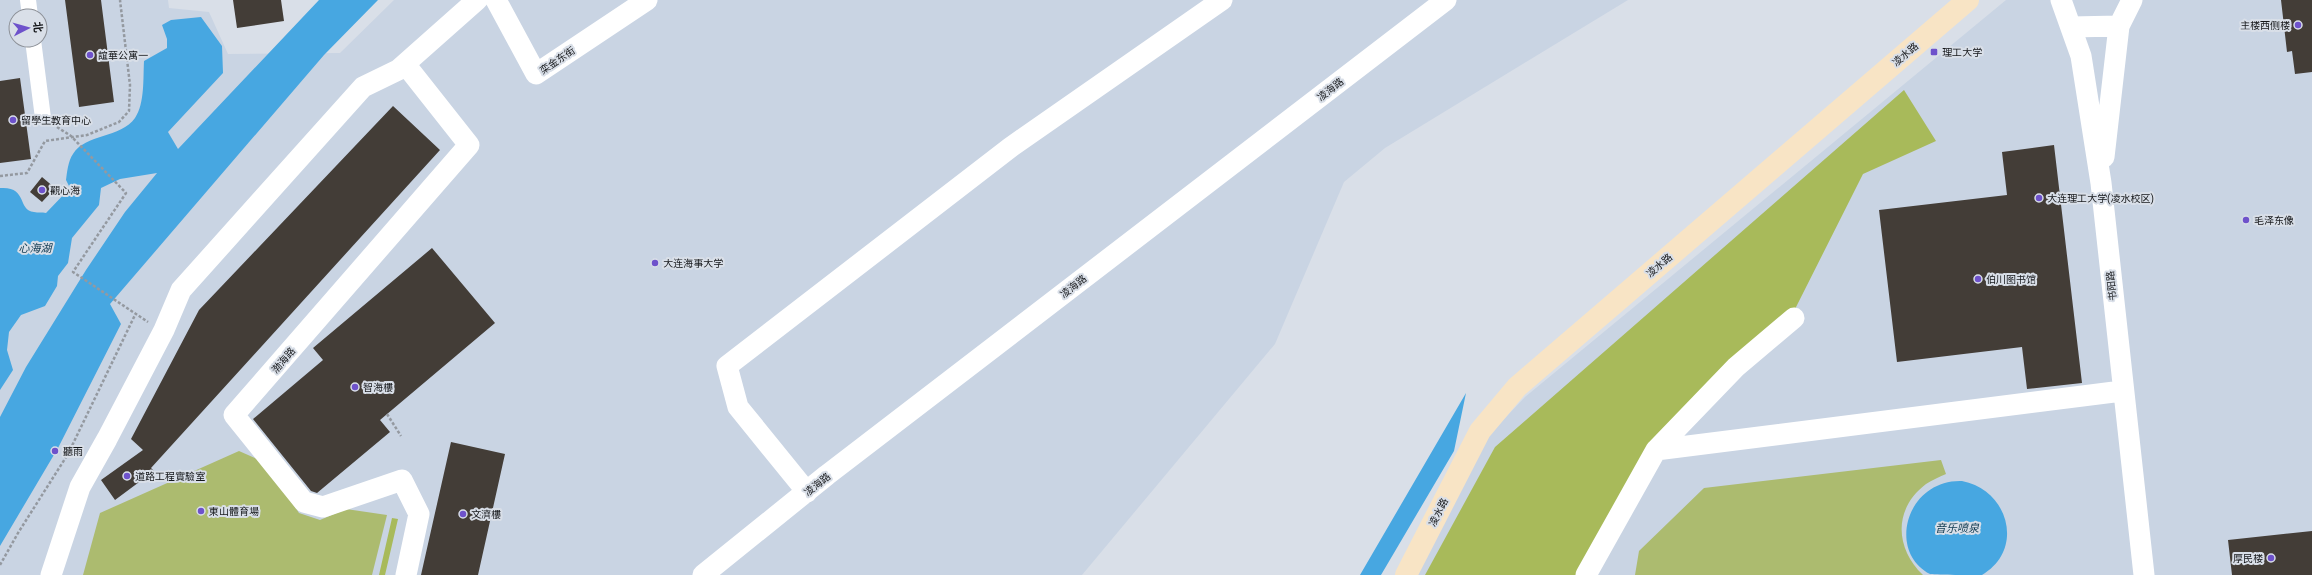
<svg xmlns="http://www.w3.org/2000/svg" width="2312" height="575" viewBox="0 0 2312 575" font-family="Roboto,'Noto Sans SC',sans-serif">
  <style>
    .built { fill: #c9d4e3; fill-rule: evenodd }
    .green { fill: #acbb6f }
    .forest { fill: #a8ba5a }
    .water { fill: #47a7e1 }
    .building { fill: #433d37 }
    .lines { fill: none; stroke-linecap: round; stroke-linejoin: round }
    .path { stroke: #9499a0; stroke-width: 2.5; stroke-dasharray: 3 2; stroke-linecap: butt }
    .pedestrian { stroke: #fff; stroke-width: 16 }
    .minor { stroke: #fff; stroke-width: 21 }
    .secondary { stroke: #f8e4c5; stroke-width: 22 }
    .poi-dot { fill: #6e52cb; stroke: #d9dfe8; stroke-width: 1.5 }
    .labels { text-anchor: middle; stroke-width: 4; stroke-linejoin: round; paint-order: stroke }
    .poi-label { font-size: 10px; fill: #15171a; stroke: #d9dfe8; text-anchor: start }
    .street-label { font-size: 10px; fill: #15171a; stroke: #d9dfe8 }
    .water-label { font-size: 11px; font-style: italic; fill: #0d374e; stroke: #d9dfe8 }
  </style>
  <rect width="100%" height="100%" fill="#d9dfe8"/>
  <!-- built -->
  <path class="built" d="M 0,0 L 168,0 L 169,8 L 209,12 L 228,54 L 340,53 L 394,0 L 1628,0 L 1385,148 L 1344,182 L 1275,344 L 1082,575 L 0,575 ZM 16,16 L 40,16 L 40,40 L 16,40 Z
    M 2006,0 L 2312,0 L 2312,575 L 1416,575 L 1486,438 L 1525,397 Z"/>
  <!-- green -->
  <path class="green" d="M 239,451 L 266,463 L 299,513 L 320,520 L 346,509 L 387,515 L 372,575 L 83,575 L 100,513 Z
    M 1941,460 L 1946,474 C 1939,477 1932,480 1926,484 C 1893,509 1895,548 1923,575 L 1635,575 L 1639,551 L 1704,488 Z"/>
  <!-- forest -->
  <path class="forest" d="M 1904,90 L 1936,141 L 1863,174 L 1788,323 L 1656,450 L 1586,575 L 1425,575 L 1495,447 Z
    M 392,518 L 398,519 L 385,575 L 379,575 Z"/>
  <!-- water -->
  <path class="water" d="M 319,0 L 378,0 L 324,55 L 110,304 L 121,324 L 58,448 L 0,546 L 0,417 L 26,367 L 86,270 L 125,212 L 157,173 L 120,179 L 101,188 L 99,205 L 72,238 L 68,263 L 58,276 L 57,286 L 45,306 L 21,315 L 9,332 L 7,350 L 13,370 L 0,390 L 0,188 C 28,186 17,210 34,212 C 38,213 42,212 46,213 L 70,188 L 66,180 C 67,173 68,161 73,154 C 85,134 121,138 135,118 C 145,103 143,78 144,61 L 167,48 L 167,39 L 162,25 L 171,20 L 201,17 L 222,46 L 223,73 L 168,132 L 178,149 Z
    M 1466,393 L 1454,451 L 1381,575 L 1360,575 Z
    M 1962,481 C 2009,490 2025,550 1982,575 C 1971,575 1939,575 1930,574 C 1886,551 1907,479 1962,481 Z"/>
  <!-- building -->
  <path class="building" d="M 65,0 L 101,0 L 114,102 L 79,107 Z
    M 233,0 L 281,0 L 284,21 L 237,28 Z
    M 2281,0 L 2312,0 L 2312,72 L 2295,74 L 2292,51 L 2287,52 Z
    M 20,78 L 31,159 L 0,163 L 0,81 Z
    M 393,106 L 440,150 L 151,468 L 154,471 L 115,500 L 101,480 L 143,450 L 131,439 L 199,310 Z
    M 2054,145 L 2082,383 L 2027,389 L 2022,347 L 1897,362 L 1879,210 L 2007,195 L 2002,152 Z
    M 42,177 L 55,188 L 42,202 L 30,192 Z
    M 432,248 L 495,323 L 380,420 L 390,432 L 317,493 L 311,491 L 253,419 L 323,360 L 313,348 Z
    M 451,442 L 505,454 L 478,575 L 421,575 Z
    M 2312,531 L 2312,575 L 2232,575 L 2228,540 Z"/>
  <g class="lines">
    <!-- path -->
    <path class="path" d="M 57,127 L 71,136 L 126,193 L 73,272 L 148,322
      M 0,176 L 27,173 L 45,141 L 87,135 L 119,122 L 129,111 L 130,85 L 120,0
      M 387,414 L 401,436
      M 0,565 L 18,533 L 68,454 L 135,315"/>
    <!-- pedestrian -->
    <path class="pedestrian" d="M 28,0 L 30,16
      M 33,40 L 43,118"/>
    <!-- minor -->
    <path class="minor" d="M 496,0 L 536,74 L 647,0
      M 2061,0 L 2081,56 L 2101,183 L 2144,575
      M 2071,27 L 2119,26
      M 405,64 L 469,145 L 234,415 L 304,502 L 323,507 L 402,480 L 419,514 L 406,575
      M 2104,157 L 2119,26 L 2132,0
      M 1656,450 L 1736,367 L 1794,318
      M 807,492 L 738,407 L 727,366 L 1011,147 L 1222,0
      M 51,575 L 80,487 L 107,439 L 164,330 L 181,290 L 363,87 L 398,70 L 477,0
      M 703,575 L 827,475 L 1446,0
      M 1586,575 L 1656,450 L 2122,391"/>
    <!-- secondary -->
    <path class="secondary" d="M 1406,575 L 1480,431 L 1517,387 L 1968,0"/>
  </g>
  <!-- markers -->
  <g class="poi-dot">
    <circle cx="2298" cy="25" r="4"/>
    <rect x="1930" y="48" width="8" height="8" rx="2"/>
    <circle cx="90" cy="55" r="4"/>
    <circle cx="13" cy="120" r="4"/>
    <circle cx="42" cy="190" r="4"/>
    <circle cx="2039" cy="198" r="4"/>
    <circle cx="2246" cy="220" r="4"/>
    <circle cx="655" cy="263" r="4"/>
    <circle cx="1978" cy="279" r="4"/>
    <circle cx="355" cy="387" r="4"/>
    <circle cx="55" cy="451" r="4"/>
    <circle cx="127" cy="476" r="4"/>
    <circle cx="201" cy="511" r="4"/>
    <circle cx="463" cy="514" r="4"/>
    <circle cx="2271" cy="558" r="4"/>
  </g>
  <g class="labels">
    <!-- poi labels -->
    <g class="poi-label">
      <text x="2290" y="29" text-anchor="end">主楼西侧楼</text>
      <text x="1942" y="56">理工大学</text>
      <text x="98" y="59">誼華公寓一</text>
      <text x="21" y="124">留學生教育中心</text>
      <text x="50" y="194">觀心海</text>
      <text x="2047" y="202">大连理工大学(凌水校区)</text>
      <text x="2254" y="224">毛泽东像</text>
      <text x="663" y="267">大连海事大学</text>
      <text x="1986" y="283">伯川图书馆</text>
      <text x="363" y="391">智海樓</text>
      <text x="63" y="455">聽雨</text>
      <text x="135" y="480">道路工程實驗室</text>
      <text x="209" y="515">東山體育場</text>
      <text x="471" y="518">文濟樓</text>
      <text x="2263" y="562" text-anchor="end">厚民楼</text>
    </g>
    <!-- street labels -->
    <g class="street-label">
      <text transform="translate(1905 54) rotate(-41)" y="4">凌水路</text>
      <text transform="translate(557 60) rotate(-34)" y="4">栾金东街</text>
      <text transform="translate(1330 89) rotate(-38)" y="4">凌海路</text>
      <text transform="translate(1659 265) rotate(-41)" y="4">凌水路</text>
      <text transform="translate(1073 286) rotate(-38)" y="4">凌海路</text>
      <text transform="translate(2111 286) rotate(-96)" y="4">书阳路</text>
      <text transform="translate(283 360) rotate(-49)" y="4">渤海路</text>
      <text transform="translate(817 484) rotate(-39)" y="4">凌海路</text>
      <text transform="translate(1438 512) rotate(-63)" y="4">凌水路</text>
    </g>
    <!-- water labels -->
    <g class="water-label">
      <text x="35" y="252">心海湖</text>
      <text x="1957" y="532">音乐喷泉</text>
    </g>
  </g>
  <!-- north arrow -->
  <g transform="translate(28 28) rotate(84)"><circle r="19" fill="#d9dfe8" stroke="#8b8f96"/>
  <path d="M0-3L7 15L0 10L-7 15Z" fill="#6e52cb"/>
  <text y="-6" font-size="11" font-weight="bold" text-anchor="middle" fill="#15171a">北</text>
  </g>
</svg>
